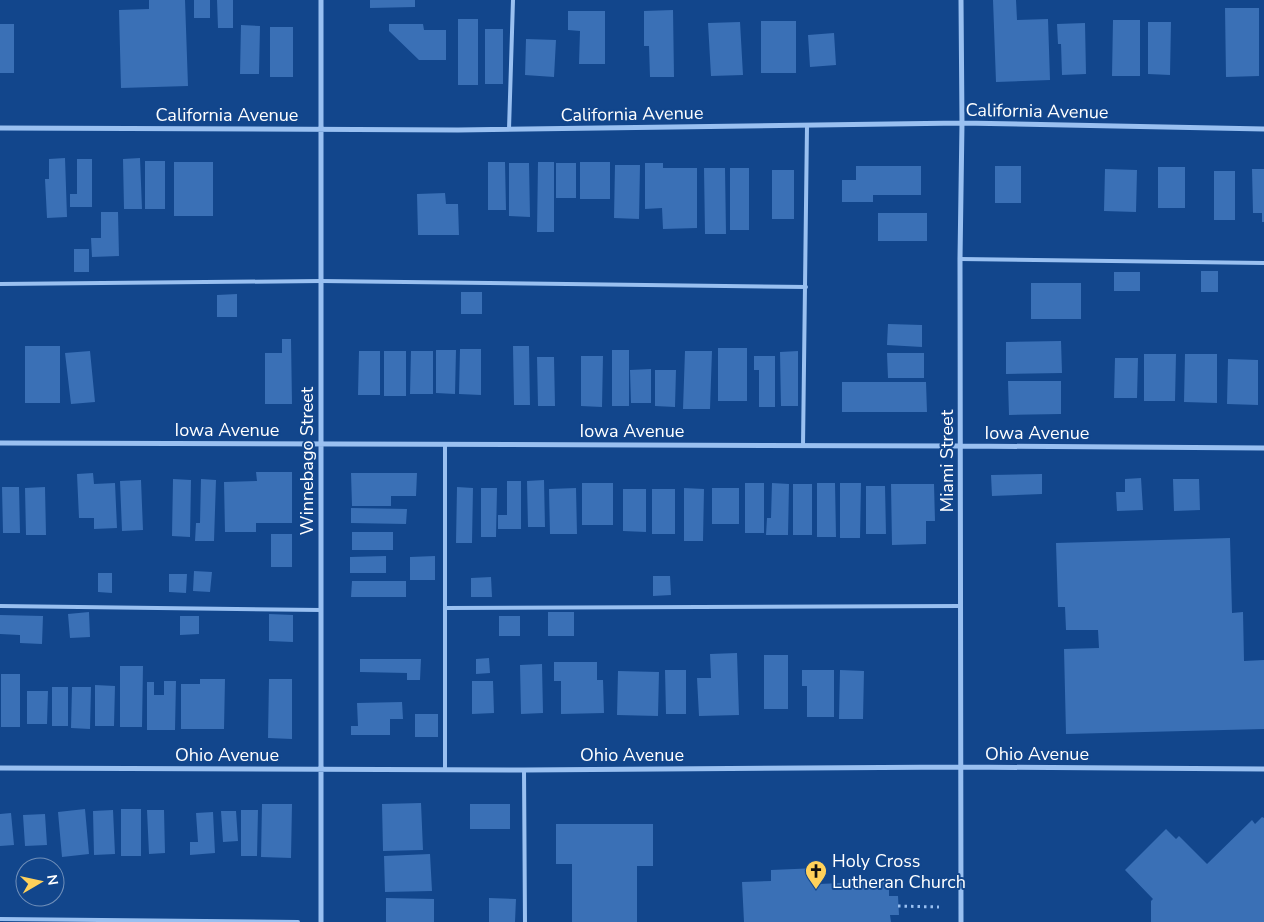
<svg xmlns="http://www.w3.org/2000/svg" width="1264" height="922" viewBox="0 0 1264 922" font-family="'Nunito Sans',sans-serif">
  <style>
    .building { fill: #3a70b6 }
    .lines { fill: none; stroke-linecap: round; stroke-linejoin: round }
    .path { stroke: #99c0f1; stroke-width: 3; stroke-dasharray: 2.5 4; stroke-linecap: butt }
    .service { stroke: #99c0f1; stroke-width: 4 }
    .minor { stroke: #99c0f1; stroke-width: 5 }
    .labels { text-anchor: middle; stroke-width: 4; stroke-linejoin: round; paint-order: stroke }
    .street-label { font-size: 18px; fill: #fff; stroke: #12468c }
    .poi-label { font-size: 18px; fill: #fff; stroke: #12468c; text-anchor: start }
  </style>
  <rect width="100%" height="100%" fill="#12468c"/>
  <!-- building -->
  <path class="building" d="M 149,0 L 185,0 L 188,86 L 121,88 L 119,10 L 149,9 Z
    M 194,0 L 210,0 L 210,18 L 194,18 Z
    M 217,0 L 233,0 L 233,28 L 218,28 Z
    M 370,0 L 415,0 L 415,7 L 370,8 Z
    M 993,0 L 1016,0 L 1017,20 L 1048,19 L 1050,80 L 996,82 Z
    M 1225,8 L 1259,8 L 1259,76 L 1226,77 Z
    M 673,10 L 674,77 L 650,77 L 649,46 L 644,46 L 644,11 Z
    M 568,11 L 605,11 L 605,64 L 579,64 L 580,31 L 568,30 Z
    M 458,19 L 478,19 L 478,85 L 458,85 Z
    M 1113,20 L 1140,20 L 1140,76 L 1112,76 Z
    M 761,21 L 796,21 L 796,73 L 761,73 Z
    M 740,22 L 743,75 L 711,76 L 708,23 Z
    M 1148,22 L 1171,22 L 1170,75 L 1148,74 Z
    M 1085,23 L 1086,74 L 1062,75 L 1061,44 L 1058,44 L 1057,24 Z
    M 0,24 L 14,24 L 14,73 L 0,73 Z
    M 389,24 L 423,24 L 424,30 L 446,30 L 446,60 L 419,60 L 389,31 Z
    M 241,25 L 260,26 L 259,74 L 240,74 Z
    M 270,27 L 293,27 L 293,77 L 270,77 Z
    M 485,29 L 503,29 L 503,84 L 485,84 Z
    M 834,33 L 836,65 L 810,67 L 808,35 Z
    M 526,39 L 556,40 L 554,77 L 525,75 Z
    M 65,158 L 67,217 L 47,218 L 45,179 L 49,179 L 49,159 Z
    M 140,158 L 142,209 L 124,209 L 123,159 Z
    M 77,159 L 92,159 L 92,207 L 70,207 L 70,194 L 77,194 Z
    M 145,161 L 165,161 L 165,209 L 145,209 Z
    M 174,162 L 213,162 L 213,216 L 174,216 Z
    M 488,162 L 505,162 L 506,210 L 488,210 Z
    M 538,162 L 554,162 L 554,232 L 537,232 Z
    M 580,162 L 610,162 L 610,199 L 580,199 Z
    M 509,163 L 529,163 L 530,217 L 509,216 Z
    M 556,163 L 576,163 L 576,198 L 556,198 Z
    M 645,163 L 663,163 L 663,168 L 697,168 L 697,228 L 663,229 L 662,208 L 645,209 Z
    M 615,165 L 640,165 L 639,219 L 614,218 Z
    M 856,166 L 921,166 L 921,195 L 873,195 L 873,202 L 842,202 L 842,180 L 856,180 Z
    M 995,166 L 1021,166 L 1021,203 L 995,203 Z
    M 1158,167 L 1185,167 L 1185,208 L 1158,208 Z
    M 704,168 L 725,168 L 726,234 L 705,234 Z
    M 730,168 L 749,168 L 749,230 L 730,230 Z
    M 1105,169 L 1137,170 L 1136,212 L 1104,211 Z
    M 1252,169 L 1264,169 L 1264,222 L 1262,222 L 1262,213 L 1253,213 Z
    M 772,170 L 794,170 L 794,219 L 772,219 Z
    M 1214,171 L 1235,171 L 1235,220 L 1214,220 Z
    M 445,193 L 446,204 L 458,204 L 459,235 L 418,235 L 417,194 Z
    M 101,212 L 118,212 L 119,256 L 92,257 L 91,238 L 101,238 Z
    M 878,213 L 927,213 L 927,241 L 878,241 Z
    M 74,249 L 89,249 L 89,272 L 74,272 Z
    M 1201,271 L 1218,271 L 1218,292 L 1201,292 Z
    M 1114,272 L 1140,272 L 1140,291 L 1114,291 Z
    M 1031,283 L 1081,283 L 1081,319 L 1031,319 Z
    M 461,292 L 482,292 L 482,314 L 461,314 Z
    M 237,294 L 237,317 L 217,317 L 217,295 Z
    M 888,324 L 922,325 L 922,347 L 887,345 Z
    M 282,339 L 291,339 L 292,404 L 265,404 L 265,353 L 282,353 Z
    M 1061,341 L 1062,373 L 1006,374 L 1006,342 Z
    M 25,346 L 60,346 L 60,403 L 25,403 Z
    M 513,346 L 529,346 L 530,405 L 514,405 Z
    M 718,348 L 747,348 L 747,401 L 718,401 Z
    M 460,349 L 481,349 L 481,395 L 459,394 Z
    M 436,350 L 456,350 L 455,394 L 436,393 Z
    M 612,350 L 629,350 L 629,406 L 612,406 Z
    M 90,351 L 95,402 L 71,404 L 65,353 Z
    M 359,351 L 380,351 L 380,395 L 358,395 Z
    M 384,351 L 406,351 L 406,396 L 384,396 Z
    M 411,351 L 433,351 L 433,394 L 410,394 Z
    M 685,351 L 712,351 L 710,409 L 683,409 Z
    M 798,351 L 798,406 L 781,406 L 780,352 Z
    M 887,353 L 924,353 L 924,378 L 888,378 Z
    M 1144,354 L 1176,354 L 1175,401 L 1144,401 Z
    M 1185,354 L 1217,354 L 1217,403 L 1184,402 Z
    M 581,356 L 603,356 L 602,407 L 581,406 Z
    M 754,356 L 775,356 L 775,407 L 759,407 L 759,370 L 754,370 Z
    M 537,357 L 554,357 L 555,406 L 538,406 Z
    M 1115,358 L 1138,358 L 1137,398 L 1114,398 Z
    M 1228,359 L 1258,360 L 1258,405 L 1227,404 Z
    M 651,369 L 651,403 L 631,403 L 630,370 Z
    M 655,370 L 676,370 L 675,407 L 655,406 Z
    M 1008,381 L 1061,381 L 1061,414 L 1009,415 Z
    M 842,382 L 926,382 L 927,412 L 842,412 Z
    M 256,472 L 292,472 L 292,523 L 256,523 L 256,532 L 225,532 L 224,482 L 257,481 Z
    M 93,473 L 94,484 L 115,483 L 117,528 L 94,529 L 94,518 L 79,518 L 77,474 Z
    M 351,473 L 417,473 L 416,496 L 391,496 L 391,506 L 352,506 Z
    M 1042,474 L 1042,494 L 992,496 L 991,475 Z
    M 1141,478 L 1143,510 L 1117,511 L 1116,492 L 1125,492 L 1125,479 Z
    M 173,479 L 191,480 L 190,537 L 172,536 Z
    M 201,479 L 216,480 L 214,541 L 195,541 L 196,523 L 200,523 Z
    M 1173,479 L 1199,479 L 1200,510 L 1174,511 Z
    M 141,480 L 143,530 L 122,531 L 120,481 Z
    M 544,480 L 545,527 L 528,527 L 527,481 Z
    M 507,481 L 521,481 L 521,529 L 498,529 L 498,515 L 507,515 Z
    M 582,483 L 613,483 L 613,525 L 582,525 Z
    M 745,483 L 764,483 L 764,533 L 745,533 Z
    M 772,483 L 789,484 L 788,535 L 766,535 L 767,518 L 771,518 Z
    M 817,483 L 835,483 L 836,537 L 817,537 Z
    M 840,483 L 861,483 L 860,538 L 840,538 Z
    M 793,484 L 812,484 L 812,535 L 793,535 Z
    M 891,484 L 934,484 L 935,521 L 926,521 L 926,544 L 892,545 Z
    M 866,486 L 885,486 L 886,534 L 866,534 Z
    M 2,487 L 19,487 L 20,533 L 3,533 Z
    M 45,487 L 46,535 L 26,535 L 25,488 Z
    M 457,487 L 473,488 L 472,543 L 456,543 Z
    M 481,488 L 497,488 L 496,537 L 481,537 Z
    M 576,488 L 577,534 L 550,534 L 549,489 Z
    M 684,488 L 704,489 L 703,541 L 684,541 Z
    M 712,488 L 739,488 L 739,524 L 712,524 Z
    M 623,489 L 646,489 L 646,532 L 623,531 Z
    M 652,489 L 675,489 L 675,534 L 652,534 Z
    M 351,508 L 407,509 L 406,524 L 351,523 Z
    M 352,532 L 393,532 L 393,550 L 352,550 Z
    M 271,534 L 292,534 L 292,567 L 271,567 Z
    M 1230,538 L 1232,613 L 1243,612 L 1244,661 L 1264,660 L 1264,729 L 1066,734 L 1064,649 L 1099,648 L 1098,630 L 1066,630 L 1065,607 L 1058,607 L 1056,543 Z
    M 386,556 L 386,573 L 350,573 L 350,557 Z
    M 435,556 L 435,580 L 410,580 L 410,557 Z
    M 194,571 L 212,572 L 210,592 L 193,591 Z
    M 98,573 L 112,573 L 112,593 L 98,592 Z
    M 169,574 L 187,574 L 186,593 L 169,592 Z
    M 653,576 L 670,576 L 671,595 L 653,596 Z
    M 491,577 L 492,597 L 471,597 L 471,578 Z
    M 352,581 L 406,581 L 406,597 L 351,597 Z
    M 89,612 L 90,637 L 70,638 L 68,614 Z
    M 548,612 L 574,612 L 574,636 L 548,636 Z
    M 269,614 L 293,615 L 293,642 L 269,641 Z
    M 0,615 L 43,616 L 42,644 L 20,643 L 20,635 L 0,634 Z
    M 180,616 L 199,616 L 199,634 L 180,635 Z
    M 499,616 L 520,616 L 520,636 L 499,636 Z
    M 737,653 L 739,715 L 699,716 L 697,678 L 711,678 L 710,654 Z
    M 764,655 L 788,655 L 788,709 L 764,709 Z
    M 489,658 L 490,673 L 476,674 L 476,659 Z
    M 360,659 L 421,659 L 420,680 L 407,680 L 407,673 L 360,672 Z
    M 554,662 L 597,662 L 597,680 L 603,680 L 604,713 L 561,714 L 561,681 L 554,681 Z
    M 542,664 L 543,713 L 521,714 L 520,665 Z
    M 120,666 L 143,666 L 142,727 L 120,727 Z
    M 665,670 L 686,670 L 686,714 L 666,714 Z
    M 802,670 L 834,670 L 834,717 L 807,717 L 807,686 L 802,686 Z
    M 840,670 L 864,671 L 863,719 L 839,719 Z
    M 618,671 L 659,672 L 658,716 L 617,715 Z
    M 1,674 L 20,674 L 20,727 L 1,727 Z
    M 200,679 L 225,679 L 224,729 L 181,729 L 181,684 L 200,684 Z
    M 269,679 L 292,679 L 292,739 L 268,738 Z
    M 164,681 L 176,681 L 175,730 L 147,730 L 147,682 L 154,682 L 154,695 L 164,695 Z
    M 472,681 L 493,681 L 494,713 L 472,714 Z
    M 95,685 L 115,686 L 114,726 L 95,726 Z
    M 52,687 L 68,687 L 68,726 L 52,726 Z
    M 72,687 L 91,687 L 90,729 L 71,728 Z
    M 27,691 L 48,691 L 47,724 L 27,724 Z
    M 402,702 L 403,719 L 390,719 L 390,735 L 351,735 L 351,726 L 358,726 L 357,703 Z
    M 415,714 L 438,714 L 438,737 L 415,737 Z
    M 421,803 L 423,850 L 383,851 L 382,804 Z
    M 262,804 L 292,804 L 291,858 L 261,857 Z
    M 470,804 L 510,804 L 510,829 L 470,829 Z
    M 85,809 L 89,854 L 62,857 L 58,812 Z
    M 121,809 L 141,809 L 141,856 L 121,856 Z
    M 113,810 L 115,854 L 94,855 L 93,811 Z
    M 147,810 L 164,810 L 165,853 L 149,854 Z
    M 241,810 L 258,810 L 257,856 L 241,856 Z
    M 221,811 L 236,811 L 238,841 L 223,842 Z
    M 213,812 L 215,853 L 190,855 L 190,842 L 198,842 L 196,813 Z
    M 11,813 L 14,845 L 0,846 L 0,814 Z
    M 45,814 L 47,845 L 25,846 L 23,815 Z
    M 1262,817 L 1264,818 L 1264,922 L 1151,922 L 1151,901 L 1153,899 L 1125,870 L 1166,829 L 1176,839 L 1179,836 L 1207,864 L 1252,820 L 1255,824 Z
    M 556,824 L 653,824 L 653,866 L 637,866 L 637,922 L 572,922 L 572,864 L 556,864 Z
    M 430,854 L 432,891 L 385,892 L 384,856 Z
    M 818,868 L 819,884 L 889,881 L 889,896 L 898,896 L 899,915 L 890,915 L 891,922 L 744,922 L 742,882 L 771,881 L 771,870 Z
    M 386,898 L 434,899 L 434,922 L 386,922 Z
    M 489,898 L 516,899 L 515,922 L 489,922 Z"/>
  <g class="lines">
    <!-- path -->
    <path class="path" d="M 898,906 L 939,907"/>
    <!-- service -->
    <path class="service" d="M 509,129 L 513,0
      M 960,259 L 1264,263
      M 0,284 L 321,281 L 806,287
      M 803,446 L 807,126
      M 0,606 L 321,610
      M 445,608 L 961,606
      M 445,769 L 445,445
      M 524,770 L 525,922
      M 0,919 L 298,922"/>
    <!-- minor -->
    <path class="minor" d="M 961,0 L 962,123 L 960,259 L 961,922
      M 0,128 L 458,130 L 962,123 L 1264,129
      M 0,443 L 960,446 L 1264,448
      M 0,768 L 524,770 L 961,767 L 1264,769
      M 321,922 L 321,0"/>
  </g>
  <!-- icons -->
  <defs>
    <g id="church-pin" transform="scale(1.125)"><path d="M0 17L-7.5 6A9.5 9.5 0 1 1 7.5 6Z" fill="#ffd15a" stroke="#12468c"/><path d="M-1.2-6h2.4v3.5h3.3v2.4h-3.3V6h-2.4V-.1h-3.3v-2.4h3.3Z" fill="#111"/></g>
  </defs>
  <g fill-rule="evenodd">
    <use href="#church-pin" x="816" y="871"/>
  </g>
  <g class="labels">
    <!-- street labels -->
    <g class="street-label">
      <text transform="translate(1037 111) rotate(1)" y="6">California Avenue</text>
      <text transform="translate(632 114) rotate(-1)" y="6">California Avenue</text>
      <text x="227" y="121">California Avenue</text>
      <text x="227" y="436">Iowa Avenue</text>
      <text x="632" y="437">Iowa Avenue</text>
      <text x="1037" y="439">Iowa Avenue</text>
      <text transform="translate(307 461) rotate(-90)" y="6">Winnebago Street</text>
      <text transform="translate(947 461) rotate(-90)" y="6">Miami Street</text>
      <text x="1037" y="760">Ohio Avenue</text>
      <text x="227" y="761">Ohio Avenue</text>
      <text x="632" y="761">Ohio Avenue</text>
    </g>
    <!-- poi labels -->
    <g class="poi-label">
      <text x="832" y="867">Holy Cross<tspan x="832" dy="21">Lutheran Church</tspan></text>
    </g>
  </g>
  <!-- north arrow -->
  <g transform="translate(40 882) rotate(81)"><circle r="24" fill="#12468c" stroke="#7190ba"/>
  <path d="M0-4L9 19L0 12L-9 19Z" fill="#ffd15a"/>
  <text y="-8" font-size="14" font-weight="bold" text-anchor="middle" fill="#ffffff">N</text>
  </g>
</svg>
